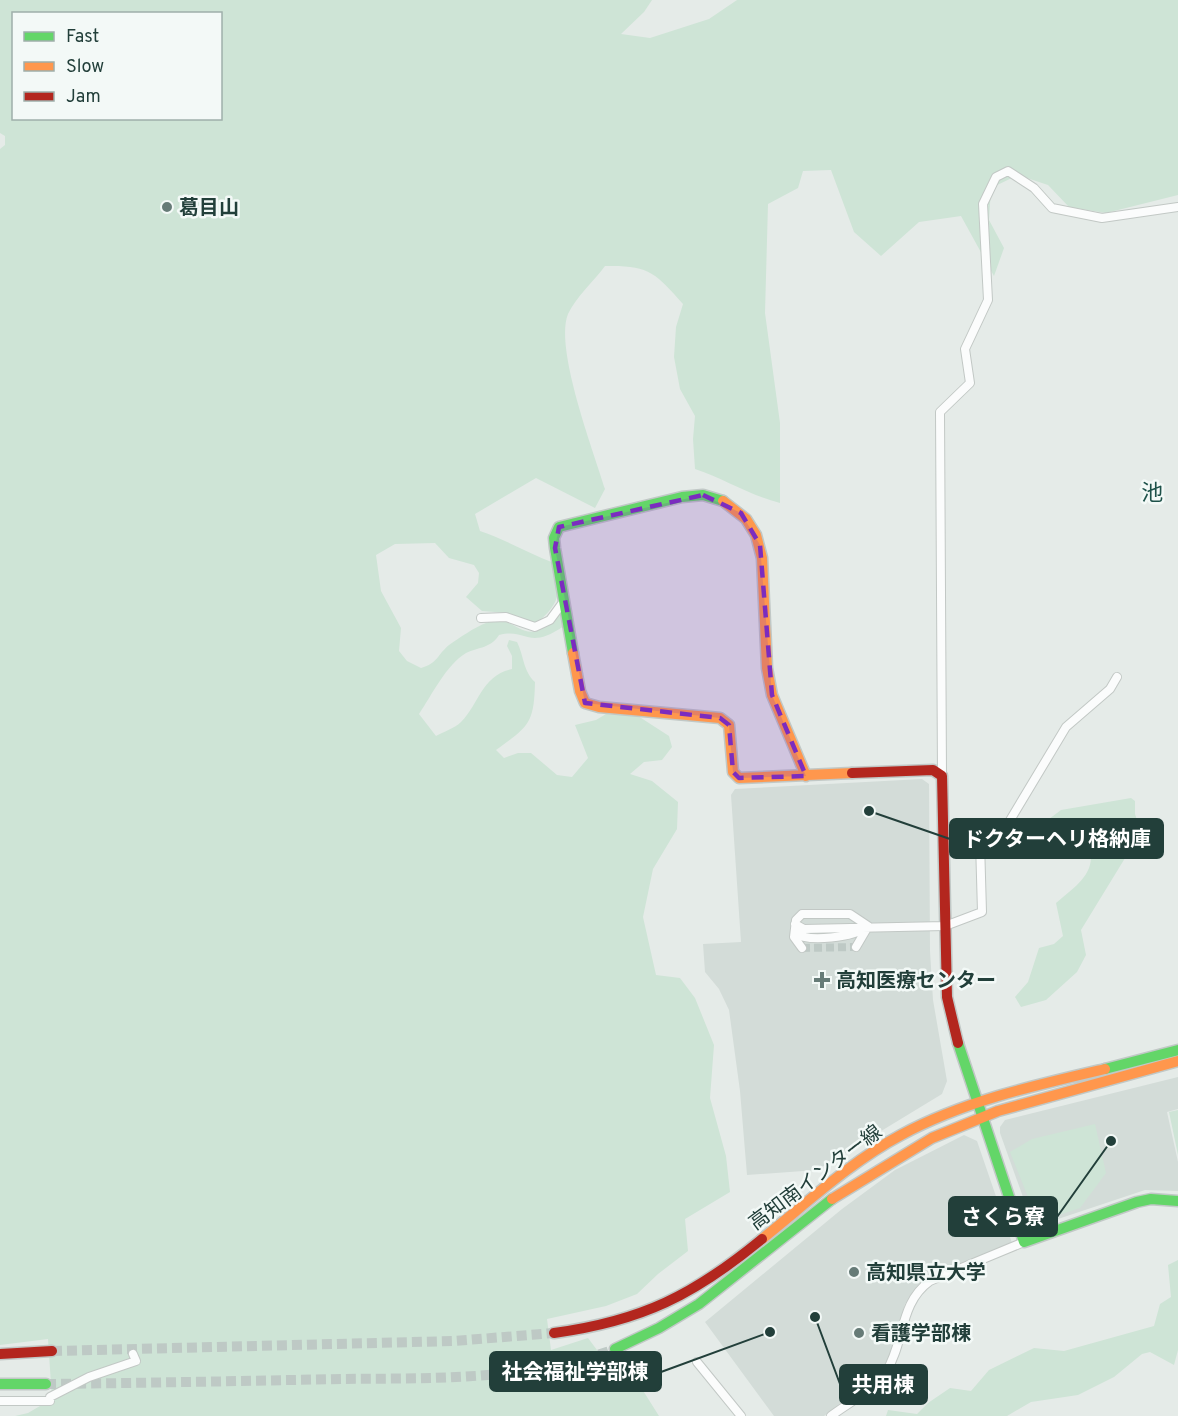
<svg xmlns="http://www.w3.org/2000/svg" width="1178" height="1416" viewBox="0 0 1178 1416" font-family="Overpass,'Noto Sans JP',sans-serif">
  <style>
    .built { fill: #d3dcd8 }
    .green { fill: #cee4d6; fill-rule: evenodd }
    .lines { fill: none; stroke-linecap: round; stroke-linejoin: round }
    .street-tunnel { stroke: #bec9c5; stroke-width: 8; stroke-dasharray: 8 4; stroke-linecap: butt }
    .secondary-tunnel { stroke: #bec9c5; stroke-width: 10; stroke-dasharray: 10 5; stroke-linecap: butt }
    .street-casing { stroke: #c2c8c5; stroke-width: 10 }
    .fast-casing { stroke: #c1c8c6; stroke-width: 13 }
    .slow-casing { stroke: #c1c8c6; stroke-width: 13 }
    .jam-casing { stroke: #c1c8c6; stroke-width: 13 }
    .street { stroke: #fbfcfc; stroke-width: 8 }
    .fast { stroke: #63d668; stroke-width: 10 }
    .slow { stroke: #ff974d; stroke-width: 10 }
    .jam { stroke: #b3261e; stroke-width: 10 }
    .marked { fill: #7b2cbf; fill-opacity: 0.2; stroke: #7b2cbf; stroke-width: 4.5; stroke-dasharray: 12 8; stroke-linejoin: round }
    .poi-dot { fill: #667b77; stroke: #f3f9f7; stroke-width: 2 }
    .labels { text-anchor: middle; stroke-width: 5; stroke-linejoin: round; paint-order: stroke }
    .poi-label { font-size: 20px; font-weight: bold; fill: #223f3a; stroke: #f3f9f7; text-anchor: start }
    .street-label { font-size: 20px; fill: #223f3a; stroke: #f3f9f7 }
    .quarter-label { font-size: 22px; fill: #1d5149; stroke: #f3f9f7 }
    .leader { fill: none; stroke: #223f3a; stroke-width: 2 }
    .callout-dot { fill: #223f3a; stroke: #f3f9f7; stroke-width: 2 }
    .callout { fill: #223f3a; stroke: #223f3a; stroke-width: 2 }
    .callout-label { font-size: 21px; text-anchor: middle; font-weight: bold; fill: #fff }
  </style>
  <rect width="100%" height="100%" fill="#e5ebe8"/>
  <!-- built -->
  <path class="built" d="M 922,779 L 929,784 L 930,951 L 933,1000 L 947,1081 L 942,1094 L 817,1170 L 747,1175 L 740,1091 L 729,1010 L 719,989 L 705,972 L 703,944 L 741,942 L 731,795 L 735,789 Z
    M 1178,1077 L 1178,1109 L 1167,1112 L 1178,1162 L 1178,1191 L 1145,1190 L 1037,1226 L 1033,1225 L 1000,1133 L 1000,1127 L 1005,1120 Z
    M 964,1135 L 977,1141 L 1012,1243 L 930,1276 L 918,1286 L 905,1304 L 892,1353 L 884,1369 L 824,1416 L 774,1416 L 705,1322 L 842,1209 L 895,1170 Z"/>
  <!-- green -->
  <path class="green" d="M 0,0 L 652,0 L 644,12 L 621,34 L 650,38 L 709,19 L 737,0 L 1178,0 L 1178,195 L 1106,213 L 1069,207 L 1048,185 L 1018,175 L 991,188 L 989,220 L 1004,248 L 994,276 L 961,216 L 919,222 L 881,256 L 854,232 L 831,170 L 803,171 L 798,188 L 768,204 L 765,313 L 780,423 L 780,503 C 749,495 725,479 695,469 L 693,439 L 695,416 L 680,389 L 674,357 L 676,327 L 683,304 C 655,272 648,265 605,266 C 594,281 576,297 568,314 C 554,348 594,452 605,489 L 595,508 L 536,478 L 475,514 L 480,531 C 506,540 528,553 554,563 C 560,592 562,601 538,622 L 524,622 L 508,613 L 482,611 L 466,597 L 478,583 L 479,573 L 474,565 L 449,558 L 435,543 L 395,544 L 376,555 L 381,591 L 401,628 L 399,651 L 407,661 L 421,668 C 438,663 437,655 449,645 C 459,638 475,627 486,623 C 518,610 522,656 561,613 L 564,626 C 527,651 528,628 499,635 C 491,648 479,647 466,653 C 446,665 432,695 419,714 L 436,736 C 443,732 455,728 461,722 C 479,704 482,675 512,669 L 512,656 L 507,646 L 509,640 L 517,642 C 524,656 523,671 535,682 C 534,724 529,726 496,750 L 504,758 L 518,753 L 531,753 L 557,775 L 572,777 L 588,758 L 575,725 L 596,720 L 606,714 L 638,716 L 669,736 L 672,747 L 662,760 L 644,762 L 630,774 L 652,781 L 678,802 L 677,829 L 653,869 L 643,917 L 656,975 L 680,978 L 695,998 L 714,1045 L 710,1098 L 726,1156 L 730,1192 L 685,1219 L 688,1251 L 658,1274 L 637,1294 L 606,1306 L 547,1319 L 551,1350 L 588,1338 L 609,1366 L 630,1365 L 646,1356 L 642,1389 L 659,1416 L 15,1416 L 28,1413 L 52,1399 L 48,1339 L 0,1345 L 0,149 L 5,145 L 5,136 L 0,133 ZM 14,14 L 220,14 L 220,118 L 14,118 Z
    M 1131,798 L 1135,801 L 1135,814 L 1141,832 L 1081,930 L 1086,955 L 1077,972 L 1046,1000 L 1021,1007 L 1015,997 L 1028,982 L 1039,948 L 1054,944 L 1063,936 L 1056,903 C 1073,888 1098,873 1089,847 L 1059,847 L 1045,822 L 1061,810 Z
    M 1178,1110 L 1178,1155 L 1169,1112 Z
    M 1095,1124 L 1106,1173 L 1080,1208 L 1038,1222 L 1010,1152 L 1032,1139 Z
    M 1178,1260 L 1178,1350 L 1174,1365 L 1150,1352 L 1142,1354 L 1114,1377 L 1078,1395 L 1031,1402 L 1007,1416 L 886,1416 L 888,1410 L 917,1414 L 928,1403 L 950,1388 L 971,1391 L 989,1370 L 1034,1348 L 1064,1351 L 1154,1326 L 1160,1304 L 1171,1297 L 1168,1265 Z"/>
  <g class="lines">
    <!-- street-tunnel -->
    <path class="street-tunnel" d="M 802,948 L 856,947"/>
    <!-- secondary-tunnel -->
    <path class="secondary-tunnel" d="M 52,1351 L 454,1341 L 554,1333
      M 46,1384 C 145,1383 243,1381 341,1379 C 432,1378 528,1381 615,1349"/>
    <!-- street casing -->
    <g class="street-casing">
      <path id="street" d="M 481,618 L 506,617 L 535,627 L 550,620 L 564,601
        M 942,776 L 940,412 L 970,383 L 965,349 L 988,300 L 983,204 L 996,177 L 1008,171 L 1034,188 L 1052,208 L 1102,218 L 1178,207
        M 795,924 L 804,929 L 945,926 L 982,912 L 980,842 L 1009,822 L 1066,727 L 1110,689 L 1117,677
        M 795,933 C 808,943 854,937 867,927
        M 856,947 L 866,930
        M 802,948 L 794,937 L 796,920 L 802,914 L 850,914 L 868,926
        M 697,1362 L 741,1416
        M 0,1401 L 50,1401 L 50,1397 L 89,1377 L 136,1361 L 133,1354
        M 831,1416 C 848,1403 874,1390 886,1372 C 905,1342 899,1303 930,1281 L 1024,1242"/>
    </g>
    <!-- fast casing -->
    <g class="fast-casing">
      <path id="fast" d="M 573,653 L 555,548 L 554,538 L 559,527 L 682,497 L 703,495 L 723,501
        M 958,1043 L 1024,1242 L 1137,1202 L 1151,1199 L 1178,1201
        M 1105,1069 L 1178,1050
        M 615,1349 L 659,1328 L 699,1304 L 832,1199
        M 0,1384 L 46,1384"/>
    </g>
    <!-- slow casing -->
    <g class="slow-casing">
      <path id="slow" d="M 723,501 L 746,519 L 756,535 L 762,558 L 767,668 L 772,695 L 806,776
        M 573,653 L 580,691 L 585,703 L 599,707 L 720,718 L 729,725 L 733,772 L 739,778 L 852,773
        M 832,1199 L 932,1138 L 998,1111 L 1178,1061
        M 762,1239 C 807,1203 850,1162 901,1135 C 964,1101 1036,1085 1105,1069"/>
    </g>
    <!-- jam casing -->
    <g class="jam-casing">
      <path id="jam" d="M 852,773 L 933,770 L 942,776 L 947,997 L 958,1043
        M 554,1333 C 642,1321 694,1295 762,1239
        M 0,1354 L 52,1351"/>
    </g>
    <!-- street -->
    <use href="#street" class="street"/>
    <!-- fast -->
    <use href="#fast" class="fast"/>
    <!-- slow -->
    <use href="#slow" class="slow"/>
    <!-- jam -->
    <use href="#jam" class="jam"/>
  </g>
  <!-- marked area -->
  <path class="marked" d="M 703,495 L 741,513 L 760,545 L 772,695 L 806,776 L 739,778 L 733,772 L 729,725 L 720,718 L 585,703 L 555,548 L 559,527 Z"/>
  <!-- markers -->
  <g class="poi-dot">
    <circle cx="167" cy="207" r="6"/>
    <path d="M819 971h6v6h6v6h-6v6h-6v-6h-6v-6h6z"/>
    <circle cx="854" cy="1272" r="6"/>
    <circle cx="859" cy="1333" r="6"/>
  </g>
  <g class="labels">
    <!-- poi labels -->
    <g class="poi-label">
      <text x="179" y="214">葛目山</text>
      <text x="836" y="987">高知医療センター</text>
      <text x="866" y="1279">高知県立大学</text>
      <text x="871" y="1340">看護学部棟</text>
    </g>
    <!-- street labels -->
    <g class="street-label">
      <text transform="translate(815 1177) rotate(-37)" y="7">高知南インター線</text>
    </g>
    <!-- quarter labels -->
    <g class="quarter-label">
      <text x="1152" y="500">池</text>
    </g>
  </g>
  <!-- callouts -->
  <path class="leader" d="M869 811L950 839M1111 1141L1057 1217M770 1332L661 1372M815 1317L840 1384"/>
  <g class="callout-dot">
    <circle cx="869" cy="811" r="6"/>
    <circle cx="1111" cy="1141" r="6"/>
    <circle cx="770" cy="1332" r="6"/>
    <circle cx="815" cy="1317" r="6"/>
  </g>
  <g class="callout">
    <rect x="950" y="819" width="213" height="39" rx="6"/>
    <rect x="949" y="1197" width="108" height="39" rx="6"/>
    <rect x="490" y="1352" width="171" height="39" rx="6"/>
    <rect x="840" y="1365" width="87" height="39" rx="6"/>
  </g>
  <g class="callout-label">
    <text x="1057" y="846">ドクターヘリ格納庫</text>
    <text x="1003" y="1224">さくら寮</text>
    <text x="575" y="1379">社会福祉学部棟</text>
    <text x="883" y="1392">共用棟</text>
  </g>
  <!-- legend -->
  <rect x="12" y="12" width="210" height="108" fill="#f3f9f7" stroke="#9fafab" stroke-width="1.5"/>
  <rect x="24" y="32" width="30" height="9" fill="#63d668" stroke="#9fafab" stroke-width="1.5"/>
  <text x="66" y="42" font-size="18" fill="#223f3a">Fast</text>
  <rect x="24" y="62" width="30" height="9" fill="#ff974d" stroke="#9fafab" stroke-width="1.5"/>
  <text x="66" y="72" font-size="18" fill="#223f3a">Slow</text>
  <rect x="24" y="92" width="30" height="9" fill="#b3261e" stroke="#9fafab" stroke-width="1.5"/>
  <text x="66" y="102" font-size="18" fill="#223f3a">Jam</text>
</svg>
